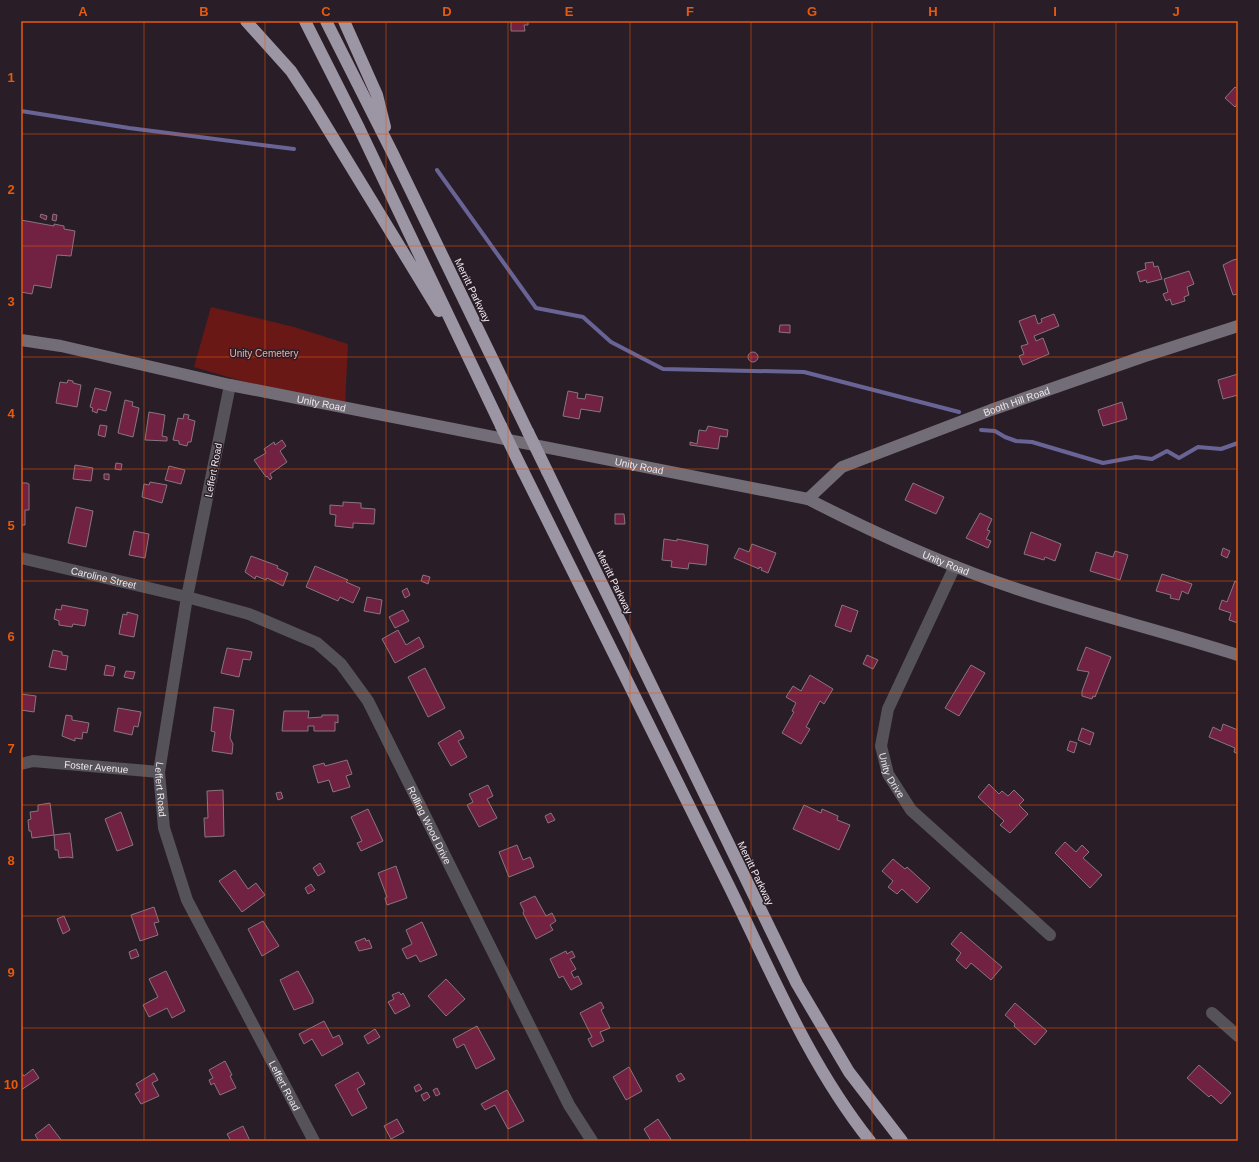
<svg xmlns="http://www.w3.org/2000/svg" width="1259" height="1162" viewBox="0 0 1259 1162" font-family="Helvetica,sans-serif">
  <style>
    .green { fill: #691816 }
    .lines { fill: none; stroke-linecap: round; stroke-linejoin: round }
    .stream { stroke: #686496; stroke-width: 4 }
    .building { fill: #712141; stroke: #87767b }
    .street { stroke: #555359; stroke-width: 12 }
    .secondary { stroke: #726d77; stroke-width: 12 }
    .highway { stroke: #9c95a4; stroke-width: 12 }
    .highway-bridge { stroke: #9c95a4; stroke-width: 12 }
    .grid { fill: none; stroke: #e8590c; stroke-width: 1; stroke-opacity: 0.55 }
    .labels { text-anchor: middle; stroke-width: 3; stroke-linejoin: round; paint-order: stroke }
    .street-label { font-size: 10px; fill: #efe7ed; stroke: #291e27 }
    .park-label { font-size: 10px; fill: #f1a9a0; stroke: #291e27 }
    .neatline { fill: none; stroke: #e8590c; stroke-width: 1.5 }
    .grid-label { font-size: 13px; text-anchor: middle; font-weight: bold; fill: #e8590c }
  </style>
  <rect width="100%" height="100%" fill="#291e27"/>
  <!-- green -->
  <path class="green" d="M 211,307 L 294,327 L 348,344 L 345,405 L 252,384 L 194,367 Z"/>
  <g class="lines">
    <!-- stream -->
    <path class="stream" d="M 21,111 L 129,128 L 294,149
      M 437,170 L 536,308 L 583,317 L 611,342 L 663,369 L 804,372 L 959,412
      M 981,430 L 995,431 L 1005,437 L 1016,441 L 1032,442 L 1103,463 L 1136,457 L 1152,459 L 1167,451 L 1179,458 L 1198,447 L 1221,449 L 1238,443"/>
  </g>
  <!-- building -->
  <path class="building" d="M 511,21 L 528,21 L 528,25 L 524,25 L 525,31 L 511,31 Z
    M 1235,87 L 1238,89 L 1238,103 L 1235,107 L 1225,98 Z
    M 41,214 L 47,216 L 46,220 L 40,217 Z
    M 53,214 L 57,215 L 56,221 L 52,220 Z
    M 21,220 L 54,226 L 54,224 L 64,226 L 64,229 L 75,231 L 71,256 L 57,255 L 51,288 L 34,285 L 32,294 L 21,292 Z
    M 1238,259 L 1238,294 L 1233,295 L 1223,265 L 1233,260 Z
    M 1153,262 L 1154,267 L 1158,266 L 1162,279 L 1147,283 L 1146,280 L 1140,282 L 1137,272 L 1146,269 L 1145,263 Z
    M 1189,271 L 1194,284 L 1187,287 L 1189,295 L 1184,297 L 1185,301 L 1172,305 L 1170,299 L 1166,301 L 1163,294 L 1168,292 L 1164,279 Z
    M 1054,314 L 1059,326 L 1034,336 L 1036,341 L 1043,338 L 1049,354 L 1023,365 L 1019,356 L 1024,354 L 1021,346 L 1028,344 L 1019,321 L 1035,315 L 1038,324 L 1042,322 L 1041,319 Z
    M 780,325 L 790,325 L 790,333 L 779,332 Z
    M748 357a5 5 0 1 1 10 0a5 5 0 1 1-10 0Z
    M 1238,374 L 1238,395 L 1223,399 L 1218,380 Z
    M 68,380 L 73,381 L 73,383 L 81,385 L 77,407 L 56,403 L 60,382 L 67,383 Z
    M 95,388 L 111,392 L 106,411 L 98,409 L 97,413 L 92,411 L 93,408 L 90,407 Z
    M 568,391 L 578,393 L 577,398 L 585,399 L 586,394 L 603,397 L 600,412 L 581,409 L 579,419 L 563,416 Z
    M 125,400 L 133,402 L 132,406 L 139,408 L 133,437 L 118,433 Z
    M 1122,402 L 1127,419 L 1103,426 L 1098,410 Z
    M 149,412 L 165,415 L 162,436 L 167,437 L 167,441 L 145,440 Z
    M 184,414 L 189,415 L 188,419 L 195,421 L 191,442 L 188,442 L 187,446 L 179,444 L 179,441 L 173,440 L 178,418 L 183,419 Z
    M 100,425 L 107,426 L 105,437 L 98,435 Z
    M 708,426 L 728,430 L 727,437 L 720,436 L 718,449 L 690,445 L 690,442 L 697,444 L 699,430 L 706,431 Z
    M 282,440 L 286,446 L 280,451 L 287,462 L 270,474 L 272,478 L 270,480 L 267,476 L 266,477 L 254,460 L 266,453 L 264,449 L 274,442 L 275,445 Z
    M 116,463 L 122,464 L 121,470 L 115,469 Z
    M 75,465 L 93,468 L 91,481 L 73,479 Z
    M 169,466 L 185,470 L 181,484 L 165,480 Z
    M 104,474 L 109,474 L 109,480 L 104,479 Z
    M 150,482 L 167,485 L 162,503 L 142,497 L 144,484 L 149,485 Z
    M 21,483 L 27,483 L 29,484 L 29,510 L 25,510 L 25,525 L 21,525 Z
    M 913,483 L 944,497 L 936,514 L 905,500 Z
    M 343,502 L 361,503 L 361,508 L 375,509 L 374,524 L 353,523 L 353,528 L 335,526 L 336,515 L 330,514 L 330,505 L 343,506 Z
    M 76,507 L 93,511 L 86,547 L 68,543 Z
    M 980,513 L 992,519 L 987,530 L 990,531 L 986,539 L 991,541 L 988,548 L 966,538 Z
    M 615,514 L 624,514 L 625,524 L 615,524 Z
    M 134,531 L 149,534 L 145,558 L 129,555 Z
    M 1031,532 L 1061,544 L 1055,561 L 1045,557 L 1044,560 L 1024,554 Z
    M 664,539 L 677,541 L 677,539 L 708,545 L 706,565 L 689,563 L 688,569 L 671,567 L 672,561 L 662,560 Z
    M 752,544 L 776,553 L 768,573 L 761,570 L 762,568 L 759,567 L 759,569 L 734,558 L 739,548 L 749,552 Z
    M 1223,548 L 1230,551 L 1227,558 L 1221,555 Z
    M 1115,551 L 1128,555 L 1120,580 L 1090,571 L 1096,552 L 1113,557 Z
    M 251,556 L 278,566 L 277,568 L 288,573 L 283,586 L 267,578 L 266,580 L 256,576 L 255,579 L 245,572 Z
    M 315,566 L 348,580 L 346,582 L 360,588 L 353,603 L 340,597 L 338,601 L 306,587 Z
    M 1162,574 L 1192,584 L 1188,594 L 1182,591 L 1179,600 L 1170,598 L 1171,595 L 1156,591 Z
    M 423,575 L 430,577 L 428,584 L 421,581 Z
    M 1235,581 L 1238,583 L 1238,623 L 1229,620 L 1231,613 L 1219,609 L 1222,600 L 1227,602 Z
    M 407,588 L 410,595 L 405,598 L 402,591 Z
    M 367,597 L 382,600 L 380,614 L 364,611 Z
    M 62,605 L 88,610 L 85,626 L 73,624 L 72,627 L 59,625 L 59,621 L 54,619 L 56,609 L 61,610 Z
    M 842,605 L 858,611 L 851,632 L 835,626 Z
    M 403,610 L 409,621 L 395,628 L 389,617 Z
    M 127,612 L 138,615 L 134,637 L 119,634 L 123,614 L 127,615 Z
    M 398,630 L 406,645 L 419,637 L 424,647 L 395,663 L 382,639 Z
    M 1086,647 L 1111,657 L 1095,697 L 1093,696 L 1092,699 L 1082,696 L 1082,691 L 1089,672 L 1077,670 Z
    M 227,648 L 252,652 L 250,660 L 243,659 L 239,677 L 221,673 Z
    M 53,650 L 62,652 L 62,655 L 68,656 L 66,670 L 49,667 Z
    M 867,655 L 878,660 L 873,669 L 863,664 Z
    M 106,665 L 115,667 L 113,676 L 104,675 Z
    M 971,665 L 985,673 L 959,716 L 945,708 Z
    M 425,668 L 445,708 L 428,717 L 408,677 Z
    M 126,671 L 135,672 L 133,679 L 124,677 Z
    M 810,675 L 833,689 L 824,704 L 820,701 L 806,727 L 810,729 L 801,744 L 782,733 L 794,712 L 792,711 L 796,703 L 786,697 L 793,686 L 801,691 Z
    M 21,694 L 36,696 L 34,712 L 21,710 Z
    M 214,707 L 234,710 L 230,738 L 233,744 L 232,754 L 212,751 L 215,732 L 211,731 Z
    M 118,708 L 141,712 L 138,727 L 134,726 L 132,735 L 114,731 Z
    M 284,711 L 309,711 L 308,718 L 322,717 L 322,715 L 338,715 L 338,723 L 335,722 L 335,731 L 314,731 L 314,726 L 308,726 L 308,731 L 282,731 Z
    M 66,715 L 72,716 L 72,720 L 89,723 L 87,733 L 83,732 L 82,739 L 75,738 L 75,741 L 62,736 Z
    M 1223,724 L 1238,730 L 1238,754 L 1234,752 L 1235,748 L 1209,737 L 1213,727 L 1221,731 Z
    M 1082,728 L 1094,733 L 1090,745 L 1078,740 Z
    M 460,730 L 464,738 L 458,741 L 467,757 L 451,766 L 438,743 Z
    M 1070,741 L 1077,743 L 1074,753 L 1067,750 Z
    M 347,760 L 352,774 L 346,776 L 350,787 L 333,792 L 329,780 L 318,783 L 313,766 L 324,763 L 325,766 Z
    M 989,784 L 999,794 L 1002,791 L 1008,796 L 1014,790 L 1024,800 L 1019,805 L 1028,814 L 1010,833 L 1000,825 L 1004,821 L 978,797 Z
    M 488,785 L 493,796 L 487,799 L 497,818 L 479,827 L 467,805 L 473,802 L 469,794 Z
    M 223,790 L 224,836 L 205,837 L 204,818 L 208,818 L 207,791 Z
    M 281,792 L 283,798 L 278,800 L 276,793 Z
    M 50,803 L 54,835 L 70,833 L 73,858 L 68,857 L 59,858 L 58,850 L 55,850 L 54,835 L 32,838 L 31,831 L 29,831 L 28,820 L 31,819 L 30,812 L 38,811 L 38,805 Z
    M 804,805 L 821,813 L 822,809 L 838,816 L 837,820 L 850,825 L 839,850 L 793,829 Z
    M 368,809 L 383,841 L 361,851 L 357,843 L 362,841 L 351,817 Z
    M 121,812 L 133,845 L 117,851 L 105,819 Z
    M 551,813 L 555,820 L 548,823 L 545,816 Z
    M 1065,842 L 1076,852 L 1082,845 L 1089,852 L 1083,858 L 1102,875 L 1090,888 L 1055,853 Z
    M 517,845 L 523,860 L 530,857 L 534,867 L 509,877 L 499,852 Z
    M 893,859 L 905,869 L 907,867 L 930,888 L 917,903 L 902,889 L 897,894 L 888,887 L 893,881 L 882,871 Z
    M 320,863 L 325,872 L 318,876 L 313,868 Z
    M 396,866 L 407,898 L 387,905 L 385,898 L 387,897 L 378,873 Z
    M 235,870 L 248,889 L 256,883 L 265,895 L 242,912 L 219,881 Z
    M 311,884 L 315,890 L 308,894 L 305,888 Z
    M 535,896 L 546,916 L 552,913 L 556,921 L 550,925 L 553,930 L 536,939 L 523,913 L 524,911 L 520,903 Z
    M 154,907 L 159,922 L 154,923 L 158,935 L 140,941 L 131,915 Z
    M 64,916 L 70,930 L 63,934 L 57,919 Z
    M 263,921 L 279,946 L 262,956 L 248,929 Z
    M 422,922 L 437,955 L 420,962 L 416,955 L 407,959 L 402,949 L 412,944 L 406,930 Z
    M 961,932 L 1002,967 L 991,980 L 971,963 L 966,969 L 956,960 L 961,953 L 951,944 Z
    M 365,938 L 366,941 L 369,940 L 372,948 L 359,951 L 355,942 Z
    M 136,949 L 139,956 L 131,959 L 129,952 Z
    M 566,951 L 567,954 L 572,951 L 575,957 L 570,959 L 576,969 L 571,972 L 574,978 L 578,976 L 582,984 L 571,990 L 563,976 L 559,978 L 550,959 Z
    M 166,971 L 185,1011 L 172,1018 L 167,1008 L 149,1017 L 143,1005 L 158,997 L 149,979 Z
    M 298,971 L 313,999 L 313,1003 L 294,1010 L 280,980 Z
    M 446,979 L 465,999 L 446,1016 L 428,996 Z
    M 399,992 L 401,995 L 403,993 L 410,1006 L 395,1014 L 388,1002 L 394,999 L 392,995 Z
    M 601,1002 L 604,1008 L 601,1010 L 610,1028 L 600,1032 L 604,1041 L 592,1047 L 588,1039 L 592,1037 L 580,1013 Z
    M 1015,1003 L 1047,1031 L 1035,1045 L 1014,1026 L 1015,1024 L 1005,1015 Z
    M 324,1021 L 333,1038 L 339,1035 L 343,1044 L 322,1056 L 312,1039 L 304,1044 L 299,1034 Z
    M 477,1026 L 495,1059 L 476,1069 L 464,1044 L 457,1048 L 453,1039 Z
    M 375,1029 L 380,1037 L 368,1044 L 364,1036 Z
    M 225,1061 L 232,1075 L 230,1076 L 236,1088 L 220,1095 L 214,1083 L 211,1085 L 209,1080 L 213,1078 L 209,1070 Z
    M 1199,1065 L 1231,1093 L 1221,1104 L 1211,1095 L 1209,1097 L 1187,1078 Z
    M 629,1067 L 642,1091 L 626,1100 L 613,1077 Z
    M 33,1069 L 39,1078 L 21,1090 L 21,1072 L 24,1076 Z
    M 358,1072 L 365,1084 L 357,1089 L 367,1108 L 352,1116 L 335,1085 Z
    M 154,1073 L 158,1080 L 152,1083 L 159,1096 L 141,1104 L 135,1094 L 140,1091 L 136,1084 Z
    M 681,1073 L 685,1079 L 679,1082 L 676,1076 Z
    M 419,1084 L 422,1089 L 416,1092 L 414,1087 Z
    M 437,1088 L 440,1094 L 436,1096 L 433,1090 Z
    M 507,1090 L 524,1121 L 508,1129 L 495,1105 L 485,1110 L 481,1104 Z
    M 427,1092 L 430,1097 L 424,1101 L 421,1095 Z
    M 397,1119 L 404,1132 L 391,1139 L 384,1126 Z
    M 658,1119 L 672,1141 L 651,1141 L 644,1129 Z
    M 49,1124 L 62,1141 L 39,1141 L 35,1135 Z
    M 243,1126 L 250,1141 L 231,1141 L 227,1134 Z"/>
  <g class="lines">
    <!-- street -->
    <g class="street">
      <path id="s1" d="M 230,385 L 187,597 L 159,772 L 164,828 L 187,900 L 314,1141"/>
      <path id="s2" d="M 21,558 L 187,597 L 249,614 L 317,643 L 341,664 L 368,701 L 569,1105 L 592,1141"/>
      <path id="s3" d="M 955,566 L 888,709 L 881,746 L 888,774 L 911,810 L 1050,935"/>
      <path id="s4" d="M 21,764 L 33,761 L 159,772"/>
      <path d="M 1212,1013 L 1238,1036"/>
    </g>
    <!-- secondary -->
    <g class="secondary">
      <path id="s5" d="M 21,340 L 61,346 L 230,385 L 808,499 C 876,534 947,566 1020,590 C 1092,614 1166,632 1238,655"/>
      <path id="s6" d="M 808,499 L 842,467 L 991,410 L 1142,357 L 1238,326"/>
    </g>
    <!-- highway -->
    <path class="highway" d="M 246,21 L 291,71 L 312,103 L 439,311
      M 305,21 L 359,128 L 501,426
      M 326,21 L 393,154 L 528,432
      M 344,21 L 377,95 L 385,127
      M 523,471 C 592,608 660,745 727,882 C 771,971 808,1063 870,1141
      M 547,471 L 797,984 L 849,1072 L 902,1141"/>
    <!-- highway-bridge -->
    <path class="highway-bridge" d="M 501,426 L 523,471
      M 528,432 L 547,471"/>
  </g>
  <!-- grid -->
  <path class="grid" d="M 144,21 L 144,1141M 265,21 L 265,1141M 386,21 L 386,1141M 508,21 L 508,1141M 630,21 L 630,1141M 751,21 L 751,1141M 872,21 L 872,1141M 994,21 L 994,1141M 1116,21 L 1116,1141M 21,134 L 1238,134M 21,246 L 1238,246M 21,357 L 1238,357M 21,469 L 1238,469M 21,581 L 1238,581M 21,693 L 1238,693M 21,805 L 1238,805M 21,916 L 1238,916M 21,1028 L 1238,1028"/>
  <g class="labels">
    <!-- street labels -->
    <g class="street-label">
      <text transform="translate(473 290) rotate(64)" y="4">Merritt Parkway</text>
      <text dy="4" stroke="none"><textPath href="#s6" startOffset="233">Booth Hill Road</textPath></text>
      <text dy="4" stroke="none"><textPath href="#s5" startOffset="307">Unity Road</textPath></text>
      <text dy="4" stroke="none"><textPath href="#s5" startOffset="631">Unity Road</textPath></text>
      <text transform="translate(213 470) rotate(-79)" y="4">Leffert Road</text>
      <text dy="4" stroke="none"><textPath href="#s5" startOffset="955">Unity Road</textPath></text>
      <text dy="4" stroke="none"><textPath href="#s2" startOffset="85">Caroline Street</textPath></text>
      <text transform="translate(615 582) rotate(64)" y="4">Merritt Parkway</text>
      <text dy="4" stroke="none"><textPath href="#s4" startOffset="76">Foster Avenue</textPath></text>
      <text dy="4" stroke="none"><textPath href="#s3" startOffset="227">Unity Drive</textPath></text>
      <text dy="4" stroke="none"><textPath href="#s1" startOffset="411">Leffert Road</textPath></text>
      <text dy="4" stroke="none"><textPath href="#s2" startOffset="525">Rolling Wood Drive</textPath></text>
      <text transform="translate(756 873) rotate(64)" y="4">Merritt Parkway</text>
      <text dy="4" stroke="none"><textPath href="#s1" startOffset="735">Leffert Road</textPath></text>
    </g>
    <!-- park labels -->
    <g class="park-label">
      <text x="264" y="357">Unity Cemetery</text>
    </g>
  </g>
  <!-- border -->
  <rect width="1259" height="1162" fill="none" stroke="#291e27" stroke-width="44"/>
  <rect x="22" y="22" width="1215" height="1118" class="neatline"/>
  <g class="grid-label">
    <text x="83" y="16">A</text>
    <text x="204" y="16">B</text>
    <text x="326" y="16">C</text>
    <text x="447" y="16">D</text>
    <text x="569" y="16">E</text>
    <text x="690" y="16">F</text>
    <text x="812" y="16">G</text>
    <text x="933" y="16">H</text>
    <text x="1055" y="16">I</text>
    <text x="1176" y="16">J</text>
    <text x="11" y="82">1</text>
    <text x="11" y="194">2</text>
    <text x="11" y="306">3</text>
    <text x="11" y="418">4</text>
    <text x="11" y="530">5</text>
    <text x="11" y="641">6</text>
    <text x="11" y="753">7</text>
    <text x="11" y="865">8</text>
    <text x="11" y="977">9</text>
    <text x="11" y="1089">10</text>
  </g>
</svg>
